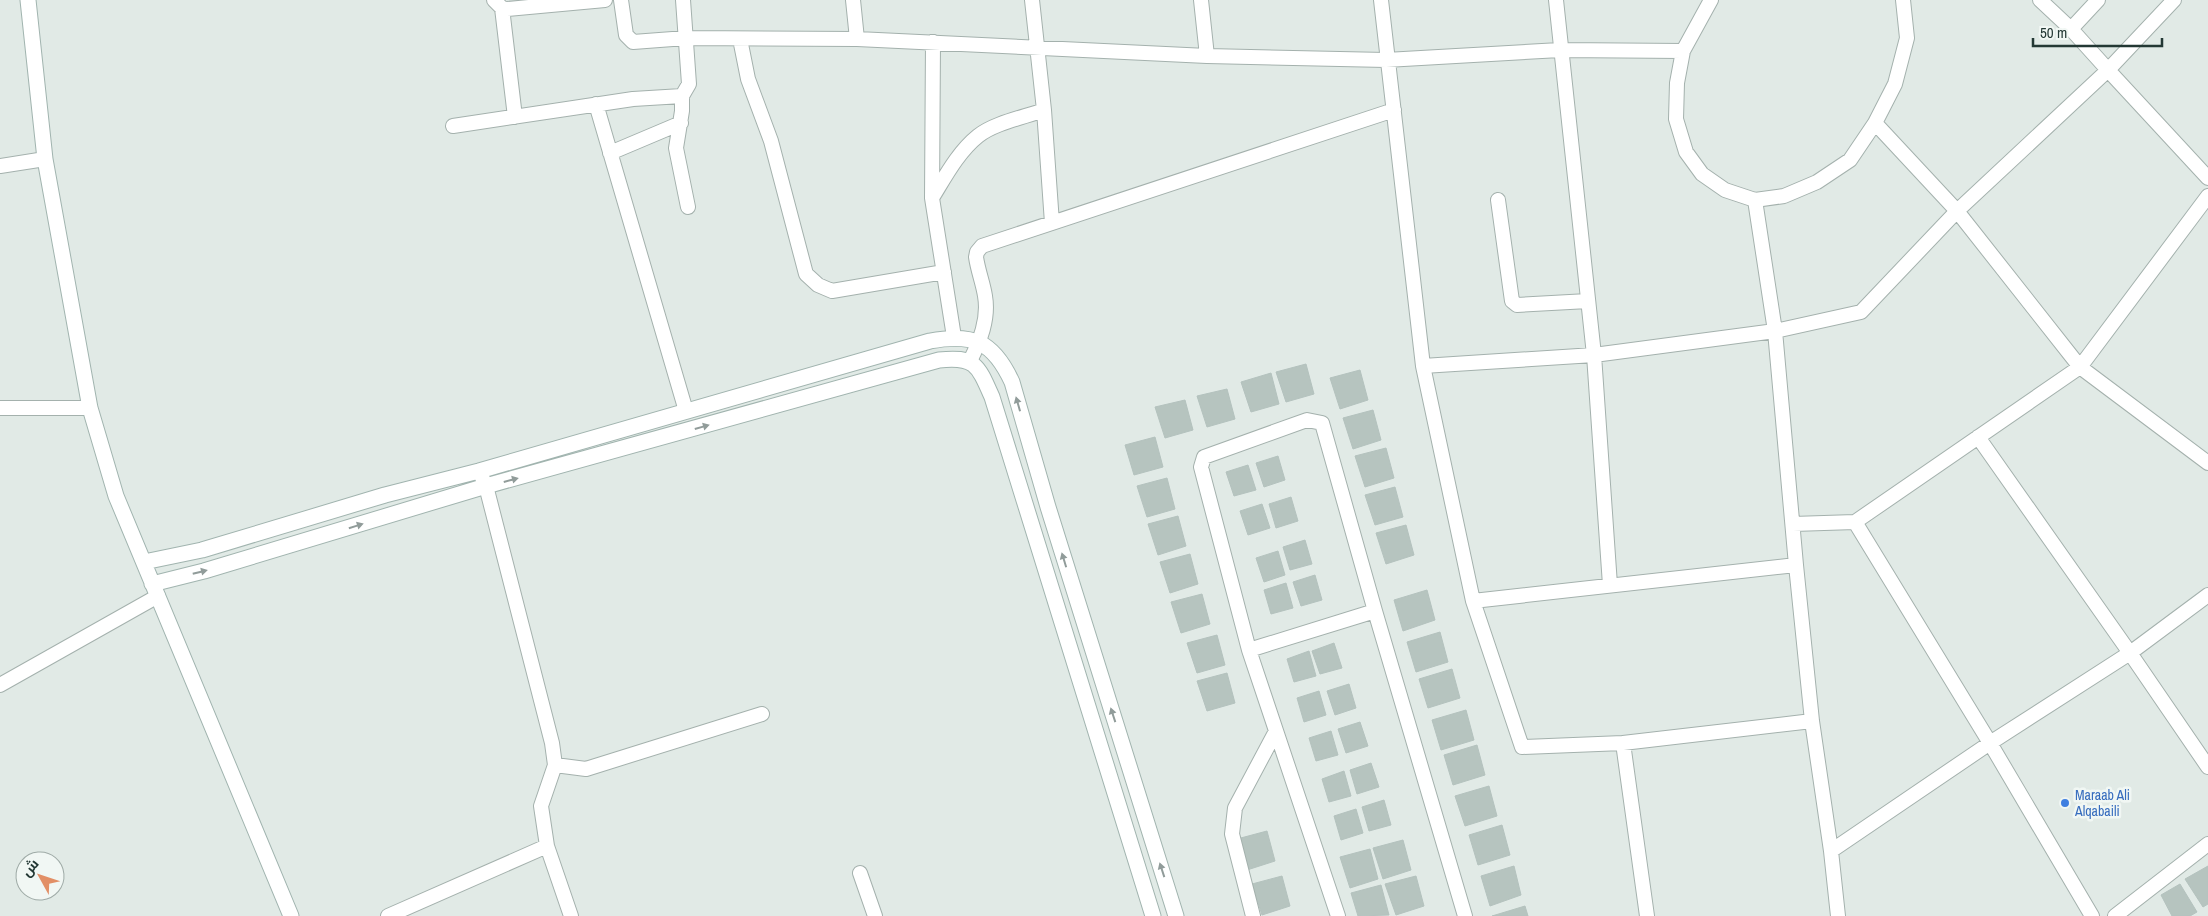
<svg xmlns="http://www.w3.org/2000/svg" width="2208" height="916" viewBox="0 0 2208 916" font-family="'Archivo Narrow',Cairo,sans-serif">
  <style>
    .building { fill: #b6c4bf; stroke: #b4c2be }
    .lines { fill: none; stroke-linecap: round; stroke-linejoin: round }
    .street-casing { stroke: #a4b1ad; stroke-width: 16 }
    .secondary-casing { stroke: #a1b4af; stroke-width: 17 }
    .street { stroke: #fff; stroke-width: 14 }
    .secondary { stroke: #fff; stroke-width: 15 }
    .oneway { fill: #919c9a }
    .shop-dot { fill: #3f7fe0; stroke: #f1f7f4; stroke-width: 2 }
    .labels { text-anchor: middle; stroke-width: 5; stroke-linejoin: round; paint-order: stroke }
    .shop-label { font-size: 14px; fill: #366cbe; stroke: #f1f7f4; text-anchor: start }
  </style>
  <rect width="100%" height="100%" fill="#e1eae6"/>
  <!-- building -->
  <path class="building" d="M 1306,364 L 1314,394 L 1286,402 L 1276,372 Z
    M 1360,370 L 1368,400 L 1340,409 L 1330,378 Z
    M 1271,373 L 1279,404 L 1251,412 L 1241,382 Z
    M 1227,389 L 1235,419 L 1207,427 L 1197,396 Z
    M 1185,400 L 1193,430 L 1165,438 L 1155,407 Z
    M 1373,410 L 1381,440 L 1353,449 L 1343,418 Z
    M 1155,437 L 1163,467 L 1134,475 L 1125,445 Z
    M 1386,448 L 1394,478 L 1365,487 L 1355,456 Z
    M 1278,456 L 1285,480 L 1264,487 L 1256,463 Z
    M 1248,465 L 1256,490 L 1234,496 L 1226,472 Z
    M 1167,478 L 1175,509 L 1147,517 L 1137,486 Z
    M 1395,487 L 1403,517 L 1375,525 L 1365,495 Z
    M 1291,497 L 1298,521 L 1276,528 L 1269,504 Z
    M 1262,504 L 1270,528 L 1248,535 L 1240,511 Z
    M 1178,516 L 1186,546 L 1158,555 L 1148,524 Z
    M 1406,525 L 1414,555 L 1386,564 L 1376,533 Z
    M 1305,540 L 1312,564 L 1290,570 L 1283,547 Z
    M 1278,551 L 1285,575 L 1264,582 L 1256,558 Z
    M 1190,554 L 1198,584 L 1170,593 L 1160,562 Z
    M 1315,575 L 1322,600 L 1301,606 L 1293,582 Z
    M 1286,583 L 1293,608 L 1271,614 L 1264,590 Z
    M 1427,590 L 1435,620 L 1403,631 L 1394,600 Z
    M 1202,594 L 1210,624 L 1181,633 L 1171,602 Z
    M 1440,632 L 1448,662 L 1416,672 L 1407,642 Z
    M 1217,635 L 1225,665 L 1197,673 L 1187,643 Z
    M 1334,643 L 1342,668 L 1320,674 L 1312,651 Z
    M 1309,651 L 1316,676 L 1294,682 L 1287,659 Z
    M 1452,669 L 1460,698 L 1428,708 L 1419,679 Z
    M 1227,673 L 1235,703 L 1207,711 L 1197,681 Z
    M 1349,684 L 1356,708 L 1335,715 L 1327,691 Z
    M 1319,691 L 1326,715 L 1304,722 L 1297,698 Z
    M 1466,710 L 1474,740 L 1441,750 L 1432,720 Z
    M 1360,722 L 1368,746 L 1346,753 L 1338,729 Z
    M 1331,731 L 1338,755 L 1316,761 L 1309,738 Z
    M 1477,745 L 1485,775 L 1453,785 L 1444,755 Z
    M 1371,763 L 1379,787 L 1357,794 L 1350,770 Z
    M 1344,771 L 1351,796 L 1329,802 L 1322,779 Z
    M 1489,786 L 1497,816 L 1465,826 L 1455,796 Z
    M 1384,800 L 1391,825 L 1369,831 L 1362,807 Z
    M 1356,809 L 1363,833 L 1341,840 L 1334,816 Z
    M 1502,825 L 1510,855 L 1478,865 L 1469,835 Z
    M 1267,831 L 1275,861 L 1247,870 L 1237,839 Z
    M 1403,840 L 1411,870 L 1383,879 L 1373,848 Z
    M 1370,849 L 1378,879 L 1350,888 L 1340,857 Z
    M 1514,866 L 1521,895 L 1490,906 L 1481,876 Z
    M 2208,866 L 2208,904 L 2203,907 L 2185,879 Z
    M 1282,876 L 1290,906 L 1262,915 L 1252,884 Z
    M 1416,876 L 1424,906 L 1396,915 L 1385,884 Z
    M 2180,884 L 2197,912 L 2190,916 L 2172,916 L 2161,895 Z
    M 1381,885 L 1389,915 L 1358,916 L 1351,893 Z
    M 1525,906 L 1528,916 L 1492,916 Z"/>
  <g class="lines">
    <!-- street casing -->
    <g class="street-casing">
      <path id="street" d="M 494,0 L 502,8 L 507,9 L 605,0
        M 621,0 L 626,35 L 633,42 L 686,38 L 857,39
        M 853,0 L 857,39 L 1207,56 L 1386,60 L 1560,50 L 1683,51
        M 1032,0 L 1044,110 L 1052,223
        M 1201,0 L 1207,56
        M 1381,0 L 1423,366 L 1473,601 L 1796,565 L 1775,331 L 1861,312 L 1957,211 L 2080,367 L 1855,522 L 1793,524
        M 1556,0 L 1594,355 L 1775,331 L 1755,200 L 1725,190 L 1702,174 L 1686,152 L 1676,119 L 1677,83 L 1683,51 L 1711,0
        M 2174,0 L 2108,70 L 2208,178
        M 502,8 L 515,117
        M 2071,29 L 2098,0
        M 740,39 L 748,79 L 771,141 L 806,274 L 818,285 L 832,291 L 944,272
        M 933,42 L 932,198 L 954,337
        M 682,96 L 682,111 L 676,148 L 688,207
        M 596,104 L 686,411
        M 1875,123 L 1957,211 L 2108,70 L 2071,29 L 2040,0
        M 453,126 L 633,99 L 682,96 L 689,84 L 683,0
        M 610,153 L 681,123
        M 0,166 L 45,159
        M 2208,196 L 2080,367 L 2208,463
        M 932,198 C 945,177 958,152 978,136 C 994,123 1025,117 1044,110
        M 1498,200 L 1512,301 L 1517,305 L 1588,301
        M 1755,200 L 1784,196 L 1817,182 L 1850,160 L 1875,123 L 1895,84 L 1907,38 L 1903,0
        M 970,361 C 980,341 989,319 985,296 C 983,283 978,271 976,257 L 977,252 L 982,246 L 1394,110
        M 1423,366 L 1594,355 L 1610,585
        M 0,408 L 90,408
        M 1978,437 L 2130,653 L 2208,595
        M 481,475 L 486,486 L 552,743 L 555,765 L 541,806 L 547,846 L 571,916
        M 1855,522 L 1990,743 L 2130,653 L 2208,767
        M 1796,565 L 1812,721 L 1831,851 L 1990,743 L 2092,916
        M 1473,601 L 1522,747 L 1623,743 L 1812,721
        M 1249,650 L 1375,611
        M 0,685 L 158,596
        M 1623,743 L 1647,916
        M 555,765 L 586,769 L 762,714
        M 1831,851 L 1838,916
        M 860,873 L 875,916
        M 388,916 L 547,846
        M 1253,916 L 1232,834 L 1235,808 L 1276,731
        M 1338,916 L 1249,650 L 1201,467 L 1204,457 L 1307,420 L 1322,423 L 1375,611 L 1465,916
        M 2115,916 L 2208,844"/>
    </g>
    <!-- secondary casing -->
    <g class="secondary-casing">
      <path id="secondary" d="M 28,0 L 45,159 L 90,408 L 116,496 L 291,916
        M 144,562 L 202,550 L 385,495 L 479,471 L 930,341 C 973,333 993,341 1012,382 L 1048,507 L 1176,916
        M 152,584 L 204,571 L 486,486 L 939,360 C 975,356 978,365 992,397 L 1153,916"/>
    </g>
    <!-- street -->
    <use href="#street" class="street"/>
    <!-- secondary -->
    <use href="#secondary" class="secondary"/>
  </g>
  <!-- one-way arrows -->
  <defs><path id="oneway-solid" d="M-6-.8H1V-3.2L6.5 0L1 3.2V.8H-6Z" transform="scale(1.25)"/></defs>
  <g class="oneway">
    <use href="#oneway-solid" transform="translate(1018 404) rotate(-106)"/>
    <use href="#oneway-solid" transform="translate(702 427) rotate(-16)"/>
    <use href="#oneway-solid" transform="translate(511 480) rotate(-15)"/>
    <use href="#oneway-solid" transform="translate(356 526) rotate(-17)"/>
    <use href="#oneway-solid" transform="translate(1064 560) rotate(-107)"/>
    <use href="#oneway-solid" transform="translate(200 572) rotate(-14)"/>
    <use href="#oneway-solid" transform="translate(1113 715) rotate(-108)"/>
    <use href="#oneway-solid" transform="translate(1162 870) rotate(-108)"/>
  </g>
  <!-- markers -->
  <circle class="shop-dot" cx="2065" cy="803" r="5"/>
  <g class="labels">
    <!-- shop labels -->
    <g class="shop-label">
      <text x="2075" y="800">Maraab Ali<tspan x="2075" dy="16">Alqabaili</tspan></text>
    </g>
  </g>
  <!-- north arrow -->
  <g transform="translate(40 876) rotate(310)"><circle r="24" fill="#f1f7f4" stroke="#9faba7"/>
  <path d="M0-4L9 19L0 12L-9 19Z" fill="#e28f66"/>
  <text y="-8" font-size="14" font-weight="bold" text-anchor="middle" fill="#233834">ش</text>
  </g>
  <!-- scale -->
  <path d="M2033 38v8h129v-8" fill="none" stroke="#233834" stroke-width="2.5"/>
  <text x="2040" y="38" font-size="15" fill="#233834" stroke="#f1f7f4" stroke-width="4" paint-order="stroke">50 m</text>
</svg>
